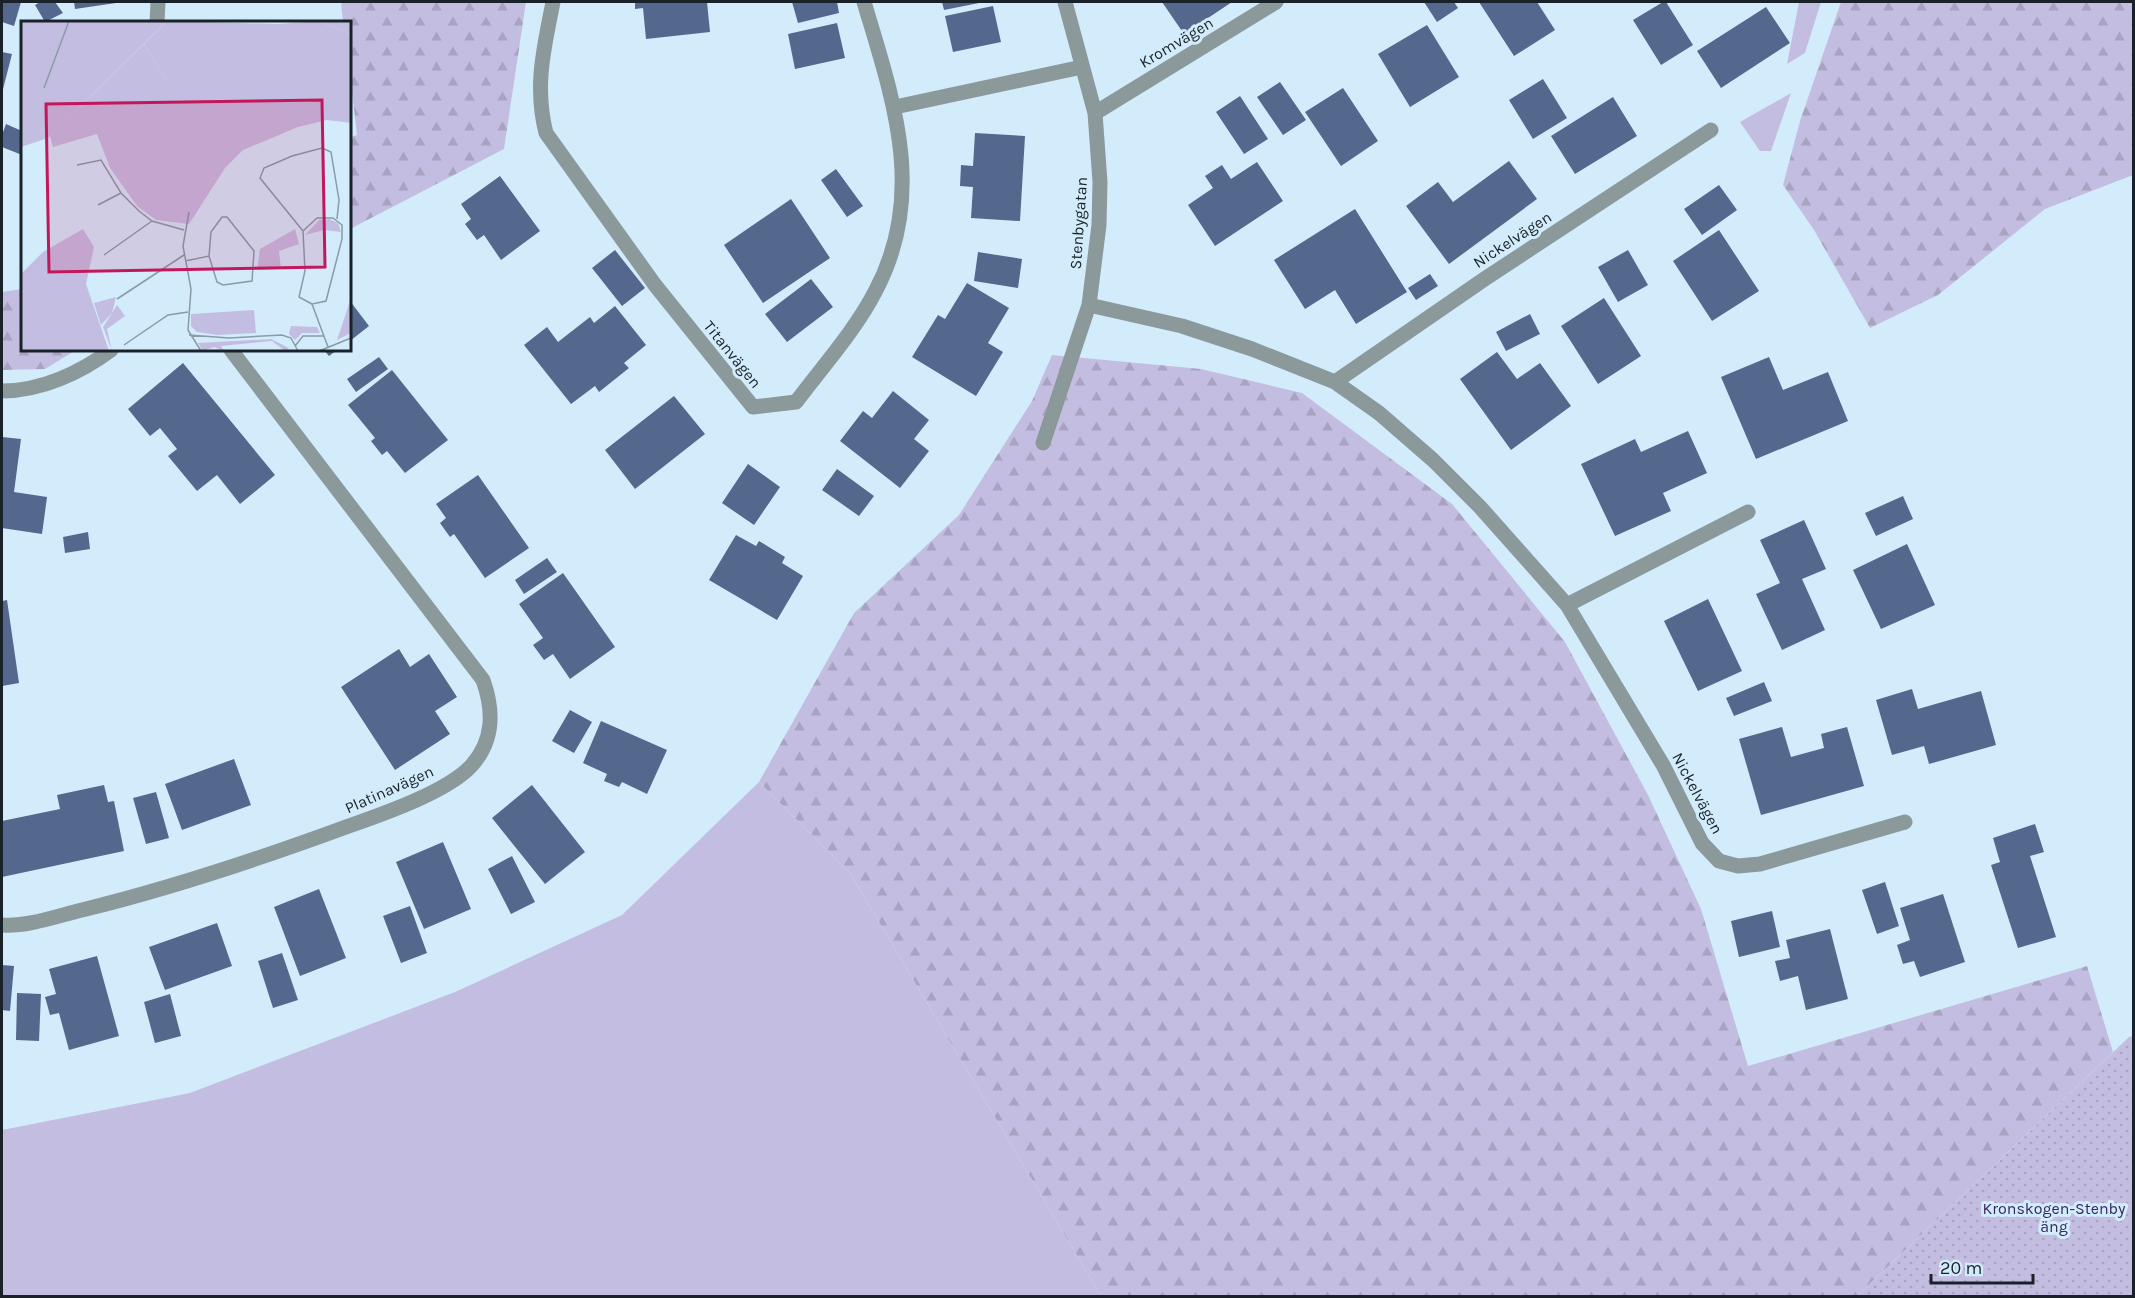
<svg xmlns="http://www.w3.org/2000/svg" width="2135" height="1298" viewBox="0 0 2135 1298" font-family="Karla,sans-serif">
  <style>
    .grass { fill: #c3bee1 }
    .forest { fill: url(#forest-firs) }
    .park { fill: url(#park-dots) }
    .building { fill: #54678c }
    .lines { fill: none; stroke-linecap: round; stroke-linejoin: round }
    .minor { stroke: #8c999b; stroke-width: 15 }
    .labels { text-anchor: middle; stroke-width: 6; stroke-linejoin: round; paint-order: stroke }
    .street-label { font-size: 16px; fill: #192228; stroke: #d3ecfc }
    .park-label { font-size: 16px; fill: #36285f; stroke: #d3ecfc }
    .inset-road { fill: none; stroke: #899ba7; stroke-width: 1.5 }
    .view { fill: #c2185b; fill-opacity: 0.15; stroke: #c2185b; stroke-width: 3 }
    .inset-edge { fill: none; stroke: #192228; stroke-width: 3 }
  </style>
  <defs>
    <pattern id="forest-firs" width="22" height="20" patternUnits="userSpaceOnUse" patternTransform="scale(1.5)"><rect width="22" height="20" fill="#c3bee1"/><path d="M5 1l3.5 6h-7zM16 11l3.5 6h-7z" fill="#a7a3c1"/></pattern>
    <pattern id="park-dots" width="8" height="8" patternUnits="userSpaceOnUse" patternTransform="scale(1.5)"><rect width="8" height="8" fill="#c3bee1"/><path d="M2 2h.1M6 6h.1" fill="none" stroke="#a7a3c1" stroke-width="1.8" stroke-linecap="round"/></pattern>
  </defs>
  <rect width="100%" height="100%" fill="#d3ecfc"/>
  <!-- grass -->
  <path class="grass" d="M 1799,2 L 1821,2 L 1805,53 L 1787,64 Z
    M 1791,93 L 1771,151 L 1760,151 L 1740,122 Z
    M 759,782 L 850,873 L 1101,1296 L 2,1296 L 2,1130 L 190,1093 L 455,992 L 622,915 Z"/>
  <!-- forest -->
  <path class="forest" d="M 341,2 L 526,2 L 504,149 L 350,229 L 350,137 L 357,135 L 350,75 L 350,22 L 343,22 Z
    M 1841,2 L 2133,2 L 2133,175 L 2045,209 L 1938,295 L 1870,328 L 1814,230 L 1783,185 L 1800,121 Z
    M 22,289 L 22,350 L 76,350 L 45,369 L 2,370 L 2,292 Z
    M 1052,355 L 1201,369 L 1302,393 L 1452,504 L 1565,642 L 1648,795 L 1701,909 L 1748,1066 L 2087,966 L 2113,1052 L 1857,1296 L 1101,1296 L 850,873 L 759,782 L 854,613 L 959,515 L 1032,401 Z"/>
  <!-- park -->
  <path class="park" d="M 2133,1036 L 2133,1296 L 1857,1296 L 2129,1037 Z"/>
  <!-- building -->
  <path class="building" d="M 2,2 L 21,2 L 14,26 L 2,22 Z
    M 40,2 L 55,2 L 63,13 L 45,22 L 35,5 Z
    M 74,2 L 116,2 L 116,3 L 75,9 Z
    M 635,2 L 707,2 L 710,32 L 646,39 L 643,8 L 635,9 Z
    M 792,2 L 837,2 L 839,13 L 798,23 Z
    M 942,2 L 978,2 L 979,3 L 944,10 Z
    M 1162,2 L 1232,2 L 1184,34 Z
    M 1424,2 L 1454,2 L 1458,8 L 1437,22 Z
    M 1479,2 L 1537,2 L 1555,30 L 1514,56 Z
    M 1663,2 L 1666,2 L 1693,45 L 1661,65 L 1633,20 Z
    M 993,6 L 1001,42 L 953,52 L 945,16 Z
    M 1766,7 L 1790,43 L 1721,88 L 1697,51 Z
    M 837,23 L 845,58 L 795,69 L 788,34 Z
    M 1427,25 L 1459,77 L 1410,107 L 1378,54 Z
    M 2,52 L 12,54 L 2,93 Z
    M 1543,79 L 1567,118 L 1533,139 L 1509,100 Z
    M 1280,82 L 1306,120 L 1283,135 L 1257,97 Z
    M 1343,88 L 1378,141 L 1341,166 L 1305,112 Z
    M 1240,96 L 1268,139 L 1244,154 L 1216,112 Z
    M 1613,97 L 1637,136 L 1575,174 L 1551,136 Z
    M 6,124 L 22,131 L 22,155 L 2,147 L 2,135 Z
    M 975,133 L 1025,136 L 1020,221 L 971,218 L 973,187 L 960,186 L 961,165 L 973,166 Z
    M 1509,161 L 1537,199 L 1449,264 L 1406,206 L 1438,182 L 1453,202 Z
    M 1257,162 L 1283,201 L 1215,246 L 1188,205 L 1213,188 L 1205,176 L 1222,165 L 1231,179 Z
    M 836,169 L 863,206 L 847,217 L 821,180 Z
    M 500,176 L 540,231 L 501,260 L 484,235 L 477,240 L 465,224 L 471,219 L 461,204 Z
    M 1719,185 L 1737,210 L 1702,235 L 1684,209 Z
    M 791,199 L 830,258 L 763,303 L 724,245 Z
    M 1355,209 L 1407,292 L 1356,324 L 1335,290 L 1305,309 L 1274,260 Z
    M 1719,230 L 1759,291 L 1712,321 L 1673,261 Z
    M 615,250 L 645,288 L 622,306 L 592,268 Z
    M 1628,250 L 1648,285 L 1618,302 L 1598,267 Z
    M 978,252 L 1022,259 L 1018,288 L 974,281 Z
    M 1430,274 L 1438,286 L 1416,300 L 1408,288 Z
    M 811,279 L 833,307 L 787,342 L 765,314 Z
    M 967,283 L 1009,308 L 988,343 L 1003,352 L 976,396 L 912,357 L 938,315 L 945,319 Z
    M 1604,298 L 1641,356 L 1598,384 L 1561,326 Z
    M 350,301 L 369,326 L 350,341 Z
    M 615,306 L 646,345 L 624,363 L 629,368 L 599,392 L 595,386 L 571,404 L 524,345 L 547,327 L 558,342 L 590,317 L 594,323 Z
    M 1530,314 L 1540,334 L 1506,351 L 1496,332 Z
    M 324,350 L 337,350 L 329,356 Z
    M 1497,352 L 1517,379 L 1540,363 L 1571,406 L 1511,450 L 1460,379 Z
    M 379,357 L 388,369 L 356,392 L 347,379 Z
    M 1769,357 L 1783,390 L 1828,372 L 1848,421 L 1756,459 L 1721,377 Z
    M 183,363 L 275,475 L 240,504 L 217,475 L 197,491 L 168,456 L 177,449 L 160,428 L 150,436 L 128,409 Z
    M 392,370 L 448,440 L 405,473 L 387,451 L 382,455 L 371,441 L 375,438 L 348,405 Z
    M 893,391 L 929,420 L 914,439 L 929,451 L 900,488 L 840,441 L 863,411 L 872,418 Z
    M 674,396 L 705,434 L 635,489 L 605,450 Z
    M 1688,431 L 1707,473 L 1663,493 L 1671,511 L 1615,536 L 1581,464 L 1635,439 L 1641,452 Z
    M 2,437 L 21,439 L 14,492 L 47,497 L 42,534 L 2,528 Z
    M 748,464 L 780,487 L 754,525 L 722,503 Z
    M 837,469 L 874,496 L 859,516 L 822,490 Z
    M 478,475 L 529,548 L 485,578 L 454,534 L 450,537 L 440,523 L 446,518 L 436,504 Z
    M 1903,496 L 1913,519 L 1876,536 L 1865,513 Z
    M 1804,520 L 1826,569 L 1802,579 L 1825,630 L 1782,650 L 1756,594 L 1780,583 L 1760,540 Z
    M 88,532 L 90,549 L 65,553 L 63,537 Z
    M 736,535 L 756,546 L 759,541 L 785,557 L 782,563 L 803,576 L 777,620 L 709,580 Z
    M 1907,544 L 1935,605 L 1881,629 L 1853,570 Z
    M 547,558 L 557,572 L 524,594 L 515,580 Z
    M 563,573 L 615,647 L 570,679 L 553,654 L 544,660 L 533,645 L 543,638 L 519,604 Z
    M 1708,599 L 1742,671 L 1698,691 L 1664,621 Z
    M 7,600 L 19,683 L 2,686 L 2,601 Z
    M 399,649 L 410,667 L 429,654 L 457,697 L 435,711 L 450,734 L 395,770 L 341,687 Z
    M 1764,682 L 1772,701 L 1734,716 L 1726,698 Z
    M 1912,689 L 1918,709 L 1981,691 L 1996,745 L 1929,764 L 1924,746 L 1892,755 L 1876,700 Z
    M 570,710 L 592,722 L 574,753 L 552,741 Z
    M 601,721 L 667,750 L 647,794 L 622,782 L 619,787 L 604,781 L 607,774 L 583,763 Z
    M 1782,727 L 1791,757 L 1824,748 L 1821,734 L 1847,727 L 1864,786 L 1761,815 L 1739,739 Z
    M 234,759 L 251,805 L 182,830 L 165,784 Z
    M 104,785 L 108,802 L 114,801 L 124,851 L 2,877 L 2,821 L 60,809 L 57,795 Z
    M 532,785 L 585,852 L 545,884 L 492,818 Z
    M 156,792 L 169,838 L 146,844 L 133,798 Z
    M 2035,824 L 2044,852 L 2030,856 L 2056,937 L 2018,948 L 1991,865 L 2000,862 L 1993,838 Z
    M 443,842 L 471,909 L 424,929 L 396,862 Z
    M 512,856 L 535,902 L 511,914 L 488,869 Z
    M 1885,882 L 1899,926 L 1877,934 L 1862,890 Z
    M 319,889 L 346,958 L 300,976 L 274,907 Z
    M 1943,894 L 1965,962 L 1920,977 L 1914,961 L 1903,964 L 1897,945 L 1910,940 L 1900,908 Z
    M 410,906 L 427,953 L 401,963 L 383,916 Z
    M 1772,911 L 1780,947 L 1739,957 L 1731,921 Z
    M 217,923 L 232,966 L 165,990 L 149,947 Z
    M 1830,929 L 1848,999 L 1806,1010 L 1798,976 L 1780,981 L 1775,961 L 1790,958 L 1786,940 Z
    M 282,953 L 298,1000 L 273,1008 L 258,961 Z
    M 97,956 L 119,1036 L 69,1050 L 59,1013 L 50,1015 L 45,997 L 56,994 L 49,969 Z
    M 2,965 L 14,966 L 10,1011 L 2,1010 Z
    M 17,993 L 41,994 L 39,1041 L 16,1040 Z
    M 170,994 L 181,1036 L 155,1043 L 144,1002 Z"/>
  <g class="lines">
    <!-- minor -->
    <path class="minor" d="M 553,2 C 544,48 534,86 546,133 L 655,285 L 753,407 L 796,402 C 823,366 855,331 876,290 C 927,193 893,99 864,2
      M 157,22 L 158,2
      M 895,107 L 1082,67
      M 1095,113 L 1276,2
      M 1089,305 L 1182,326 L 1252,349 L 1335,382 L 1379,413 L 1433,460 L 1480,507 L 1567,605 L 1663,765 L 1702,843 L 1719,861 L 1738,866 L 1760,864 L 1905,822
      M 1335,382 L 1486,278 L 1711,130
      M 2,391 C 41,391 80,373 111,350
      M 1043,443 L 1089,305 L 1099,225 L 1100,182 L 1095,113 L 1065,2
      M 1567,605 L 1748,512
      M 2,925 C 27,927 57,916 82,910 C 172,888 259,859 346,827 C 380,815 448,792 472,765 C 494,740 494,711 483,680 L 231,350"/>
  </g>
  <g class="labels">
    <!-- street labels -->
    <g class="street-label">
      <text transform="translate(1176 42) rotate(-31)" y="6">Kromvägen</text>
      <text transform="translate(1078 223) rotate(-86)" y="6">Stenbygatan</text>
      <text transform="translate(1512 239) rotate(-33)" y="6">Nickelvägen</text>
      <text transform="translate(733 354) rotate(51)" y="6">Titanvägen</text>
      <text transform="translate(389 789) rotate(-24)" y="6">Platinavägen</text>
      <text transform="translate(1698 793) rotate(62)" y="6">Nickelvägen</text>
    </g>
    <!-- park labels -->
    <g class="park-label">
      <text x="2054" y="1214">Kronskogen-Stenby<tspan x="2054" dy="18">äng</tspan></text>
    </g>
  </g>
  <!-- overview -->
  <g transform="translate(21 21)">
    <rect width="330" height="330" fill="#d3ecfc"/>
    <path d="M 146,0 L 257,3 L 297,0 L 330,13 L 330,102 L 306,99 L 277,106 L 222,129 L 204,147 L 192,136 L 123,23 ZM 330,277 L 330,312 L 316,319 ZM 96,284 L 104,295 L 86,308 L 91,330 L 82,306 ZM 270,305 L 296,306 L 299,312 L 281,312 L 274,319 L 268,313 ZM 250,318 L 268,327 L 264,330 L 251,320 L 200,325 L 203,330 L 193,326 L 182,330 L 177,322 Z" fill="#c3bee1"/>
    <path d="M 123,23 L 192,135 L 204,147 L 168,203 L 135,199 L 116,185 L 89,147 L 76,113 L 32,126 L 29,115 ZM 308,198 L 317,202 L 320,211 L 303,209 L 284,214 L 298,199 ZM 62,208 L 73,226 L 65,263 L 88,330 L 0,330 L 0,253 L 22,231 ZM 274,208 L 278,223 L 258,230 L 260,248 L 236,249 L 239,228 ZM 95,276 L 91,292 L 80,304 L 73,282 ZM 233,289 L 235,312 L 196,314 L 176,311 L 170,305 L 170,293 Z" fill="#c3bee1"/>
    <path d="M 0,0 L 146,0 L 27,117 L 0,126 ZM 235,0 L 330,0 L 330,13 L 297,0 Z" fill="#c3bee1"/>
    <path class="inset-road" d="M 23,67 L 48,0M 56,144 L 80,139 L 100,172 L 118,190 L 131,200 L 163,209M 77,184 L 100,172M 168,191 L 162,225 L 170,268 L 167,309 L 180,330M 282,210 L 239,157 L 243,147 L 271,135 L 301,127 L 310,131 L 318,179 L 316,198M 83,234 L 131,200M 164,240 L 188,235 L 196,261 L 202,264 L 231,260 L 233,230 L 206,196 L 201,196 L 190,211 L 188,235M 96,278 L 163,234M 291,283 L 278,276 L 284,250 L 282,210 L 296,197 L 312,197 L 321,204 L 321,218 L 305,280 L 291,283 L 307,326M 168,314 L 208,317 L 261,314 L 270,317 L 277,330M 103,324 L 147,294 L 167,291M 274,325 L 282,315 L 303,315M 298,330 L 330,317"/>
    <path class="view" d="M 301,79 L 304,246 L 28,251 L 25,83 Z"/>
    <rect width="330" height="330" class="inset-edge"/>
  </g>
  <!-- border -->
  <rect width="2135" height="1298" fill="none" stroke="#192228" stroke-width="6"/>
  <!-- scale -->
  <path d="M1931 1274v9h102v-9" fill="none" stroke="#192228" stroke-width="3"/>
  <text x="1940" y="1274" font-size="18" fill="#192228" stroke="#d3ecfc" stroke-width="4.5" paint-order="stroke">20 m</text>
</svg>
